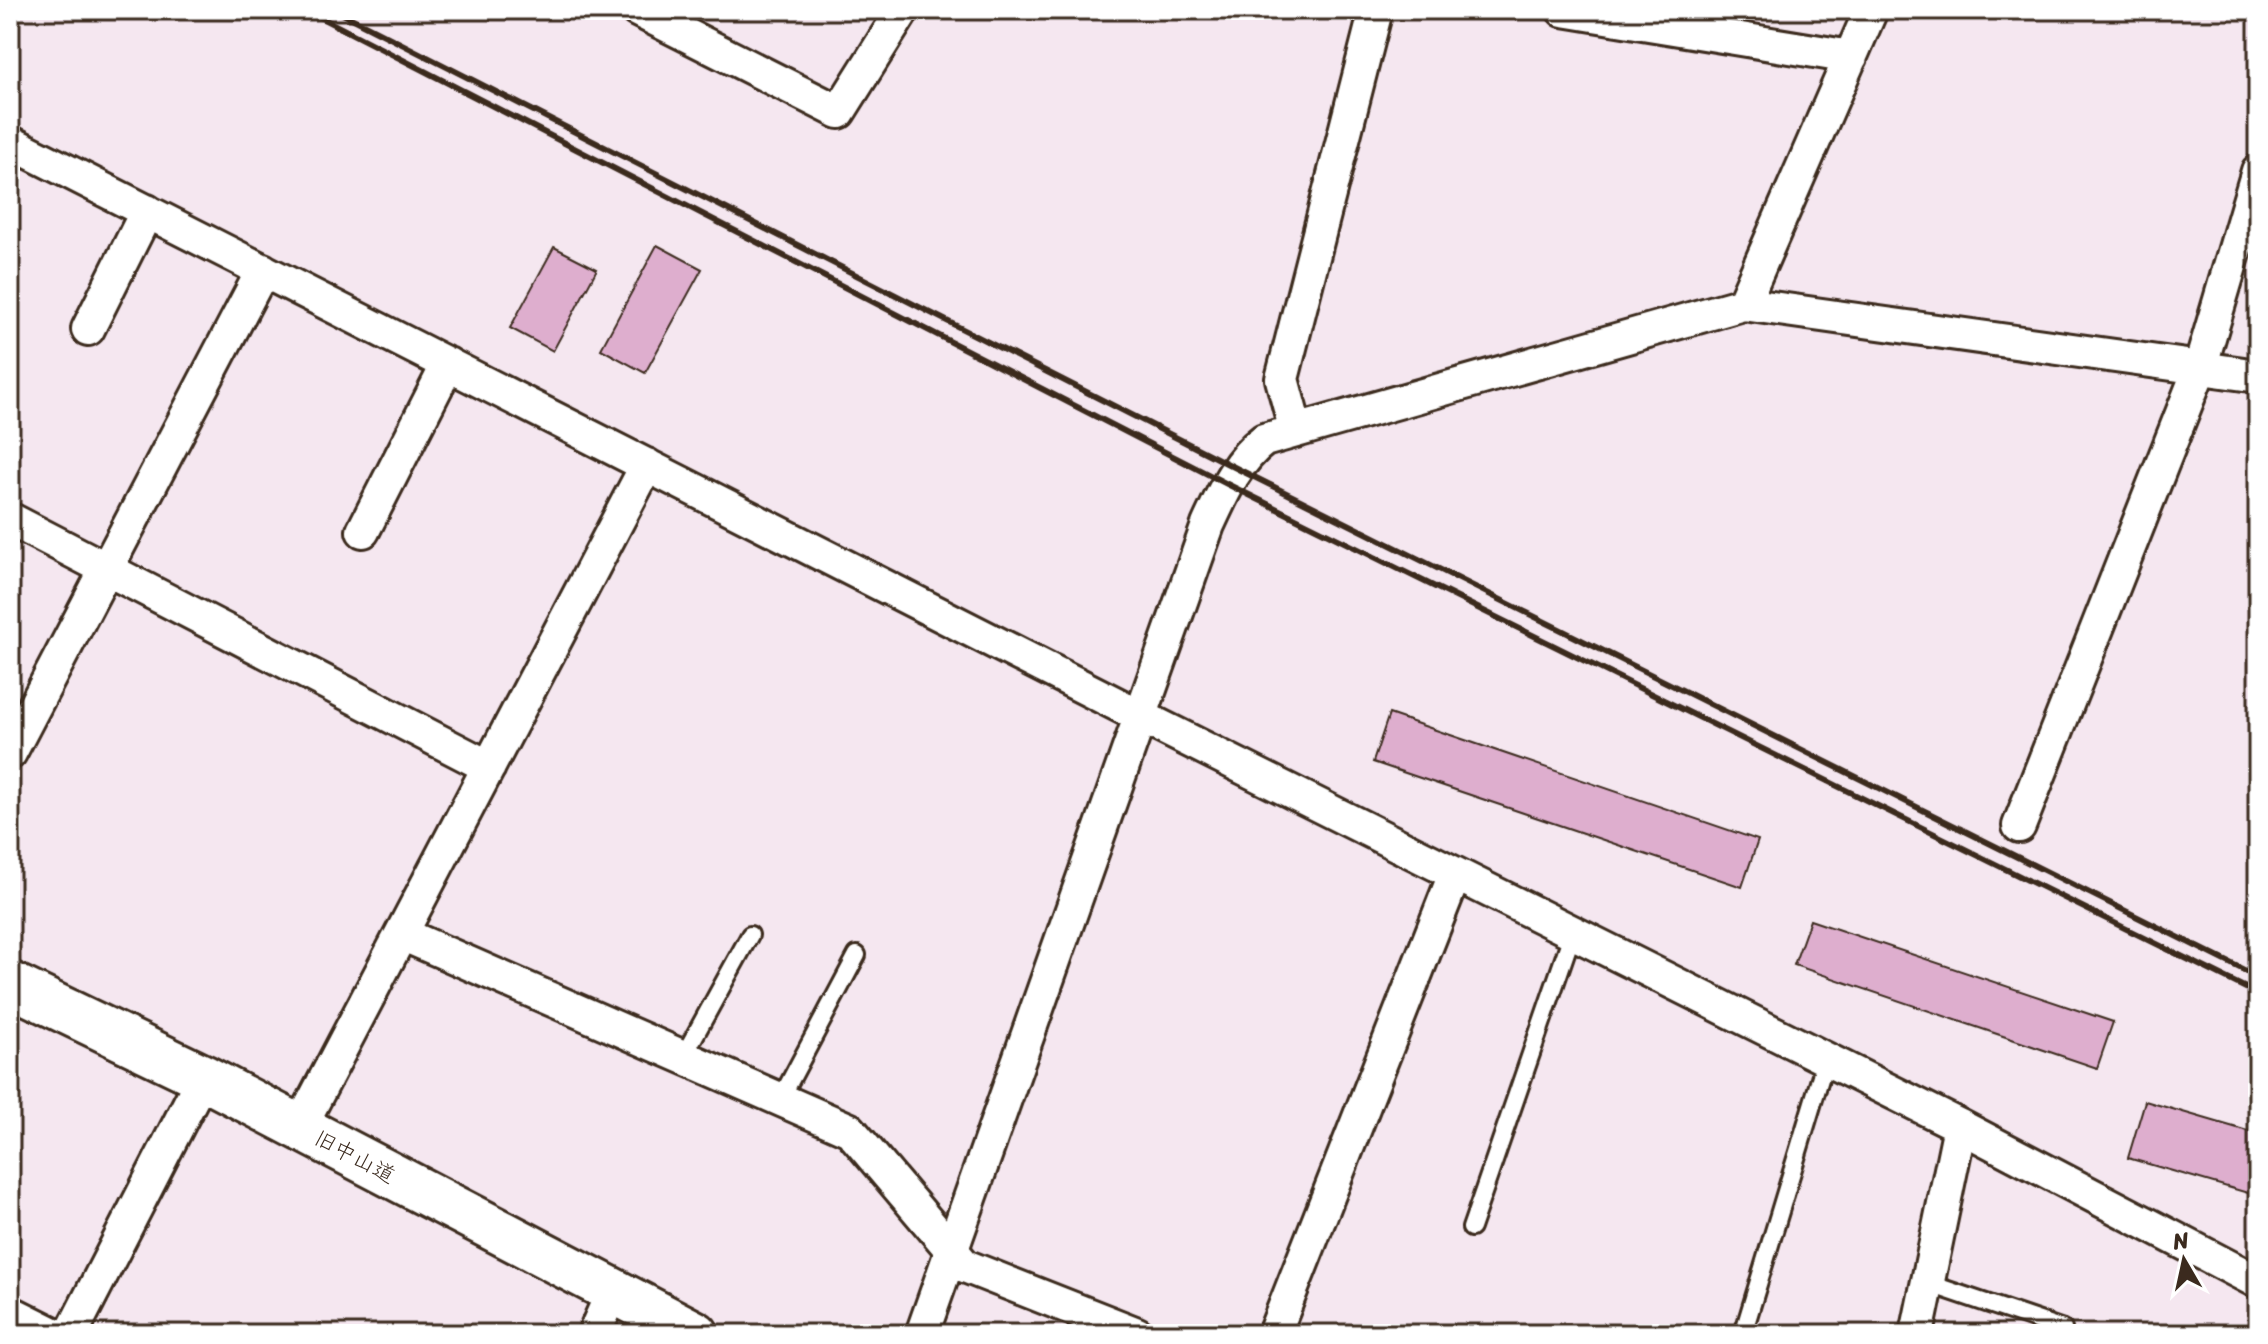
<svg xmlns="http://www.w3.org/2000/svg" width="2268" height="1344" viewBox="0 0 2268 1344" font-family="Sriracha,'Klee One',sans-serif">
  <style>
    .building { fill: #deaece; stroke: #3b2a1e; stroke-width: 2 }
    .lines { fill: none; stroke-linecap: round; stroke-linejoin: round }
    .lane-casing { stroke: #3b2a1e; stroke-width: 22 }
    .street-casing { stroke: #3b2a1e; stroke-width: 38 }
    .secondary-casing { stroke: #3b2a1e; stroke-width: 50 }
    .lane { stroke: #fff; stroke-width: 16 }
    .street { stroke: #fff; stroke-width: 32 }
    .secondary { stroke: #fff; stroke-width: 44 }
    .rail { stroke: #3b2a1e; stroke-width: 6 }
    .labels { text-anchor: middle; stroke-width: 7; stroke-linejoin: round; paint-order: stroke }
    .street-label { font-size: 22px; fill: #3b2a1e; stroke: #fff }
  </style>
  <rect width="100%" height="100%" fill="#f5e7f0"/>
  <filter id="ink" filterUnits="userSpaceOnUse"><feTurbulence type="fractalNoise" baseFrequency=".0125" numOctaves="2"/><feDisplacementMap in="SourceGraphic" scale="16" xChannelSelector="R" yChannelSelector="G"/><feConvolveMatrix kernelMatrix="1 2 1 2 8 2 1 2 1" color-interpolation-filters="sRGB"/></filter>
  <g filter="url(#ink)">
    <!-- building -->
    <path class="building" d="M 657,245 L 702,269 L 645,373 L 601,349 Z
      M 554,247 L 597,269 L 553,351 L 510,328 Z
      M 1389,714 L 1758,840 L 1742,887 L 1373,762 Z
      M 1810,920 L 2113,1022 L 2097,1068 L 1794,965 Z
      M 2145,1101 L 2258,1134 L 2258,1196 L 2128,1158 Z"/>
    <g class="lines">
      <!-- lane casing -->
      <g class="lane-casing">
        <path id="lane" d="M 683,1057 L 750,935
          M 780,1100 L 857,955
          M 1471,1228 L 1573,932
          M 1927,1283 L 2063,1329 L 2062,1334
          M 1743,1334 L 1826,1059"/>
      </g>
      <!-- street casing -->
      <g class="street-casing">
        <path id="street" d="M 637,10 L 839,112 L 903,10
          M 1563,10 L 1851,57
          M 10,142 L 1142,717 L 1960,1126 L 2258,1282
          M 1743,304 L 1871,10
          M 88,329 L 147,211
          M 1296,431 L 1282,379 L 1376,10
          M 10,519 L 489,767
          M 363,531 L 448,364
          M 10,753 L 263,270
          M 2019,826 L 2200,368 L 2258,171
          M 402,934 L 850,1130 L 965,1266 L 1137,1334
          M 300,1127 L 647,465
          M 10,1312 L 54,1334
          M 71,1334 L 203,1077
          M 594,1334 L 613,1291
          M 922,1334 L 1208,525 C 1222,495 1236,461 1264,440 L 1743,304 L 2258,376
          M 1274,1334 L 1455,874
          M 1917,1334 L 1960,1126"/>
      </g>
      <!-- secondary casing -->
      <g class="secondary-casing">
        <path id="secondary" d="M 10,984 L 203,1077 L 696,1334"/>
      </g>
      <!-- lane -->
      <use href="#lane" class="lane"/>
      <!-- street -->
      <use href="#street" class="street"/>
      <!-- secondary -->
      <use href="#secondary" class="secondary"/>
      <!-- rail -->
      <path class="rail" d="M 306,10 L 1227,484 L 2258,994
        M 335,10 L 1238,469 L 2258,977"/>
    </g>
  </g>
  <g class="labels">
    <!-- street labels -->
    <g class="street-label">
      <text transform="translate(355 1156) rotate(28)" y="8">旧中山道</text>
    </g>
  </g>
  <!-- margin -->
  <rect width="2268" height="1344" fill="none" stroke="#fff" stroke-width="40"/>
  <rect x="20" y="20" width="2228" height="1304" fill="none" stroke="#3b2a1e" stroke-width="3" filter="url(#ink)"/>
  <!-- north arrow -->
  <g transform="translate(2184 1260) rotate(351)" stroke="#ffffff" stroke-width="6" paint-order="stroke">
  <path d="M0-6L14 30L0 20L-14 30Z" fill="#3b2a1e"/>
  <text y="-12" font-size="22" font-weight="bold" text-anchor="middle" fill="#3b2a1e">N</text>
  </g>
</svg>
